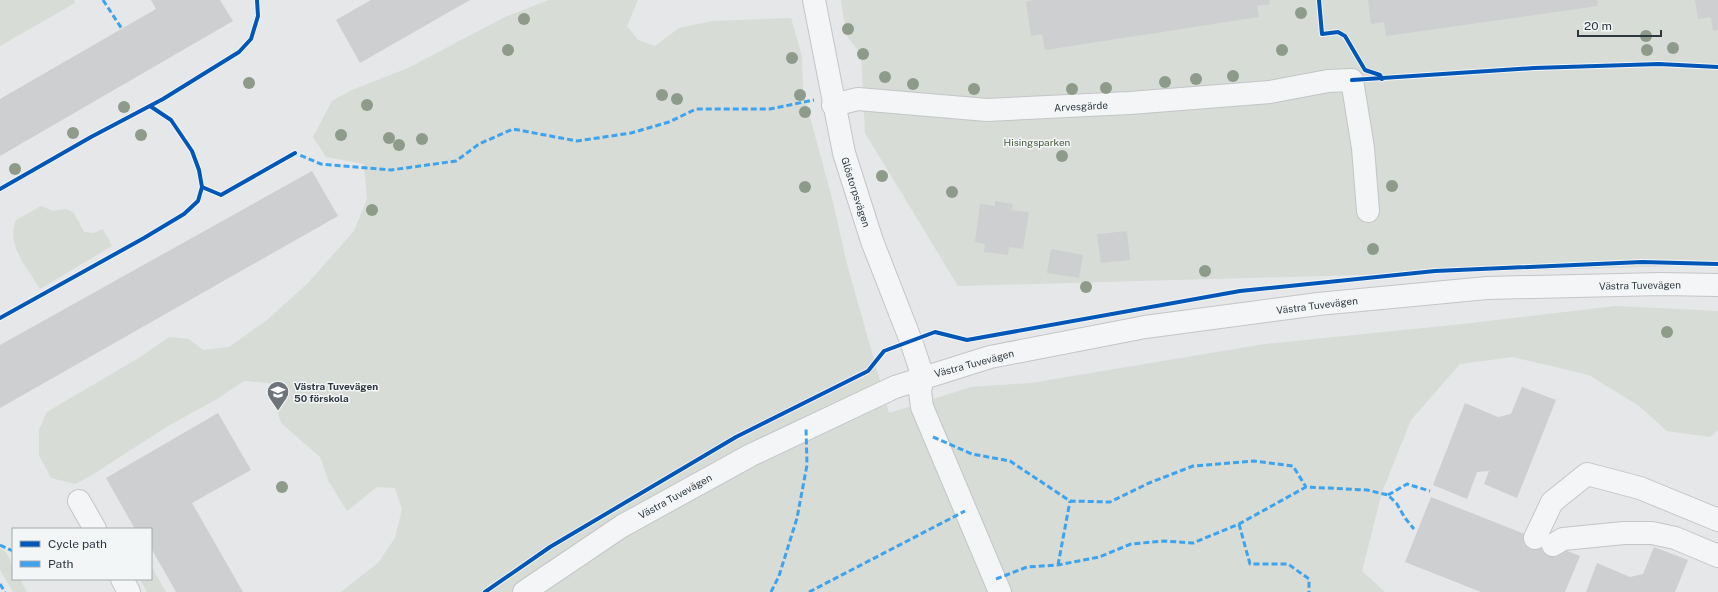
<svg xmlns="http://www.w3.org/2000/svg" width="1718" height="592" viewBox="0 0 1718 592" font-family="'Public Sans',sans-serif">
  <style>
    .green { fill: #d7dcd6 }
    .building { fill: #cdcfd1 }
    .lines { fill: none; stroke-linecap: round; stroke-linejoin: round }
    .minor-casing { stroke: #c3c5c7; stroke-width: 24 }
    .minor { stroke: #f4f5f6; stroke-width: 22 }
    .quiet { stroke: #3ea3ec; stroke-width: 3; stroke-dasharray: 6 3; stroke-linecap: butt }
    .cycleway-casing { stroke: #f3f6f7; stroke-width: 6 }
    .cycleway { stroke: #0057b8; stroke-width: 4 }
    .tree { fill: #8e9a8a }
    .labels { text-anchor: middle; stroke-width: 3; stroke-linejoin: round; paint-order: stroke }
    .street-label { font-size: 10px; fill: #2d3740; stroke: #f3f6f7 }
    .park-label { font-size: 10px; fill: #465b3c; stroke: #f3f6f7 }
    .poi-label { font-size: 10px; font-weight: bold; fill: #2d3740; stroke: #f3f6f7; text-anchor: start }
  </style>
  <rect width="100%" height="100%" fill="#e5e7e9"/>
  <!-- green -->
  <path class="green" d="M 0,0 L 74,0 L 75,3 L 0,46 Z
    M 549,0 L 638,0 L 627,26 L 638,40 L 655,46 L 679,28 L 712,21 L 791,18 L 802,56 L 803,91 L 833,202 L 847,264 L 889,413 L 971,387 L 1031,383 L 1265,344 L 1463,324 L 1616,306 L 1718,311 L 1718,430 L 1710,437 L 1667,431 L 1639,406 L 1589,375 L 1512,357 L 1460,364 L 1411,420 L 1382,492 L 1362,571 L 1385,592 L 341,592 L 378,563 L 395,538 L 402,509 L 395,488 L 377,487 L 347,511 L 329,482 L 320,457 L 281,423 L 269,383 L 244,381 L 217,399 L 168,426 L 92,475 L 75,484 L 51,478 L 39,455 L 39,430 L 47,412 L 142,356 L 169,337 L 189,339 L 203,350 L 229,347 L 267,320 L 308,283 L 354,231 L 367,199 L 364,164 L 326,157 L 313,137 L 332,101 L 352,90 L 408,68 L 505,17 Z
    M 841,0 L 1718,0 L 1718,265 L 958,286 L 865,133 L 861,54 L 846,35 Z
    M 41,206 L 53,211 L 66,209 L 74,213 L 84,232 L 94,233 L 103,229 L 112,246 L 40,289 C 28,269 5,244 16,220 Z
    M 0,548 C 11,553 13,569 13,579 L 20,579 L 27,592 L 13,592 L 0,570 Z
    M 151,566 L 166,592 L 147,592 L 140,579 L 151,579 Z"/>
  <!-- building -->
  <path class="building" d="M 151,0 L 220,0 L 233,21 L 0,156 L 0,99 L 156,9 Z
    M 371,0 L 470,0 L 360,63 L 336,20 Z
    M 1035,0 L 1269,0 L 1270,4 L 1257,6 L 1259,17 L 1045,50 L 1042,34 L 1031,36 L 1026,2 Z
    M 1368,0 L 1597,0 L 1598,6 L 1386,36 L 1384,22 L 1371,24 Z
    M 1695,0 L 1718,0 L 1718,30 L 1713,31 L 1711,17 L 1698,19 Z
    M 312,171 L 338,216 L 0,408 L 0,345 Z
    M 995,201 L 1013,204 L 1012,210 L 1029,212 L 1023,249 L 1009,247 L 1008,255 L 984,252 L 985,244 L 975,242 L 980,204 L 995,206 Z
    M 1127,231 L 1130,260 L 1101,263 L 1097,234 Z
    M 1051,249 L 1083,255 L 1079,278 L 1047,273 Z
    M 1522,387 L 1556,400 L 1517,498 L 1484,484 L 1489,471 L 1477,472 L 1467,499 L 1433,485 L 1465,403 L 1498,417 L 1511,414 Z
    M 218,413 L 251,470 L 192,503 L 243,592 L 176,592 L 151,548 L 151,529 L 135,529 L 106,478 Z
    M 1431,497 L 1580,556 L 1565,592 L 1481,592 L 1405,562 Z
    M 1654,547 L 1688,560 L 1675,592 L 1586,592 L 1597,563 L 1630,577 L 1643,574 Z"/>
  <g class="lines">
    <!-- minor casing -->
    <g class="minor-casing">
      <path id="minor" d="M 814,0 L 844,153 L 872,241 L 911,341 L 923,377 L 920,391 L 922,407 L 1000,592
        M 833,105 L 858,99 L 987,110 L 1130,103 L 1270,92 L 1328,81 L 1352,80 L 1363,148 L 1368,211
        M 79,501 L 95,529
        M 1535,538 L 1552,502 L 1587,474 L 1640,488 L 1718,520
        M 1553,545 L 1563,539 L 1624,533 L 1652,533 L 1675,538 L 1718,556
        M 122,579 L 129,592
        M 524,592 L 622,526 L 751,455 L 895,387 L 990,357 L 1145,327 L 1318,304 L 1487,288 L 1661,284 L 1718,285"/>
    </g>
    <!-- minor -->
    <use href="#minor" class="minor"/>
    <!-- quiet -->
    <path class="quiet" d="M 103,0 L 122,29
      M 292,154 L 295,153 L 321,164 L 391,170 L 456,161 L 479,144 L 513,129 L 577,141 L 631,133 L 669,122 L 696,109 L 770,109 L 814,100
      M 933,437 L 972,454 L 1010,461 L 1070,501 L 1110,502 L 1149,483 L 1193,466 L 1254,461 L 1293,466 L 1306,487
      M 1388,495 L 1407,484 L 1430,491
      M 1239,524 L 1250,564 L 1288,564 L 1309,579 L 1309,592
      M 0,545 L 13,551
      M 1058,565 L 1070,501
      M 996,579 L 1027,567 L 1058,565 L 1099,557 L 1131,544 L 1164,541 L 1193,543 L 1239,524 L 1306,487 L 1367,490 L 1388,495 L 1397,504 L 1405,518 L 1414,529
      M 0,584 L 5,592
      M 771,592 L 779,576 L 797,518 L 807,465 L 806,428
      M 809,592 L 965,511"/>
    <!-- cycleway casing -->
    <g class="cycleway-casing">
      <path id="cycleway" d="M 1319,0 L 1322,34 L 1338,32 L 1345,36 L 1365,70 L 1380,75 L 1382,79
        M 1352,80 L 1534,68 L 1659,64 L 1718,67
        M 150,106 L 171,120 L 192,151 L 199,170 L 202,187
        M 0,189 L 91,137 L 163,99 L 239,52 L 251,39 L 258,16 L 257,0
        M 0,318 L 144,238 L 184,214 L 198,201 L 202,187 L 221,195 L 295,153
        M 485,592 L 550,547 L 736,437 L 868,371 L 884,351 L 935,332 L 967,340 L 1240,291 L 1435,271 L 1642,262 L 1718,264"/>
    </g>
    <!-- cycleway -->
    <use href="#cycleway" class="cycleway"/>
  </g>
  <!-- trees -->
  <g class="tree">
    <circle cx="1301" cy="13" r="6"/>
    <circle cx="524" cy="19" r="6"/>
    <circle cx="848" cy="29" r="6"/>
    <circle cx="1646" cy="36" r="6"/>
    <circle cx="1673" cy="48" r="6"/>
    <circle cx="508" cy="50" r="6"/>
    <circle cx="1282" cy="50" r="6"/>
    <circle cx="1647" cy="50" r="6"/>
    <circle cx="863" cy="54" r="6"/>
    <circle cx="792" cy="58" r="6"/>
    <circle cx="1233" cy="76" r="6"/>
    <circle cx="885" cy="77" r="6"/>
    <circle cx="1196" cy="79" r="6"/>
    <circle cx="1165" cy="82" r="6"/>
    <circle cx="249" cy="83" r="6"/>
    <circle cx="913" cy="84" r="6"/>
    <circle cx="1106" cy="88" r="6"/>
    <circle cx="974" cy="89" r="6"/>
    <circle cx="1072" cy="89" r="6"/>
    <circle cx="662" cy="95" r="6"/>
    <circle cx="800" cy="95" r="6"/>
    <circle cx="677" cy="99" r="6"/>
    <circle cx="367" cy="105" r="6"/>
    <circle cx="124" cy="107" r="6"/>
    <circle cx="805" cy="112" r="6"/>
    <circle cx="73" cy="133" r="6"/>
    <circle cx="141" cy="135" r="6"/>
    <circle cx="341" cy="135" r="6"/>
    <circle cx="389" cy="138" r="6"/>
    <circle cx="422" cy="139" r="6"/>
    <circle cx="399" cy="145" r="6"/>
    <circle cx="1062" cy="156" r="6"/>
    <circle cx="15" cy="169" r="6"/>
    <circle cx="882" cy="176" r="6"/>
    <circle cx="1392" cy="186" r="6"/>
    <circle cx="805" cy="187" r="6"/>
    <circle cx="952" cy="192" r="6"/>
    <circle cx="372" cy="210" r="6"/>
    <circle cx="1373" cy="249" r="6"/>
    <circle cx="1205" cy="271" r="6"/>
    <circle cx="1086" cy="287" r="6"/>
    <circle cx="1667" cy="332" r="6"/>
    <circle cx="282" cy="487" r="6"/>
  </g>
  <!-- icons -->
  <defs>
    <g id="school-pin" transform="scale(1.15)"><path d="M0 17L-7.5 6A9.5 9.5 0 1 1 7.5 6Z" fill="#6d757b" stroke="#f3f6f7"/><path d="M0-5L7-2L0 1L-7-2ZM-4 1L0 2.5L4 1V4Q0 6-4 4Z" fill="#fff"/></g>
  </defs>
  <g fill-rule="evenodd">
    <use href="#school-pin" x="278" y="392"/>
  </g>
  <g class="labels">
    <!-- street labels -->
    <g class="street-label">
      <text transform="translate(1081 106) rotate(-3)" y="4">Arvesgärde</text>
      <text transform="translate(856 192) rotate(72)" y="4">Glöstorpsvägen</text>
      <text transform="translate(1640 285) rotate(-1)" y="4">Västra Tuvevägen</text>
      <text transform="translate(1317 305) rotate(-7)" y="4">Västra Tuvevägen</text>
      <text transform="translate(974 363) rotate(-15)" y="4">Västra Tuvevägen</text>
      <text transform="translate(675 496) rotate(-29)" y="4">Västra Tuvevägen</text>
    </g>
    <!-- park labels -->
    <g class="park-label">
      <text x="1037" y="146">Hisingsparken</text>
    </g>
    <!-- poi labels -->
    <g class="poi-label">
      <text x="294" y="390">Västra Tuvevägen<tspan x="294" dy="12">50 förskola</tspan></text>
    </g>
  </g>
  <!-- legend -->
  <rect x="12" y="528" width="140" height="52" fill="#f3f6f7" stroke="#a4aaae"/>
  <rect x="20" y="541" width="20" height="6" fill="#0057b8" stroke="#a4aaae"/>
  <text x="48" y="548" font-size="12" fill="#2d3740">Cycle path</text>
  <rect x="20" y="561" width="20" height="6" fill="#3ea3ec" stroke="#a4aaae"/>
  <text x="48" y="568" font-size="12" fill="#2d3740">Path</text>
  <!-- scale -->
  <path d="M1578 30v6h83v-6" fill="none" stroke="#2d3740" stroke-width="2"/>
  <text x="1584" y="30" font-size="12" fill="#2d3740" stroke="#f3f6f7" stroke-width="3" paint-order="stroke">20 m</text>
</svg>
